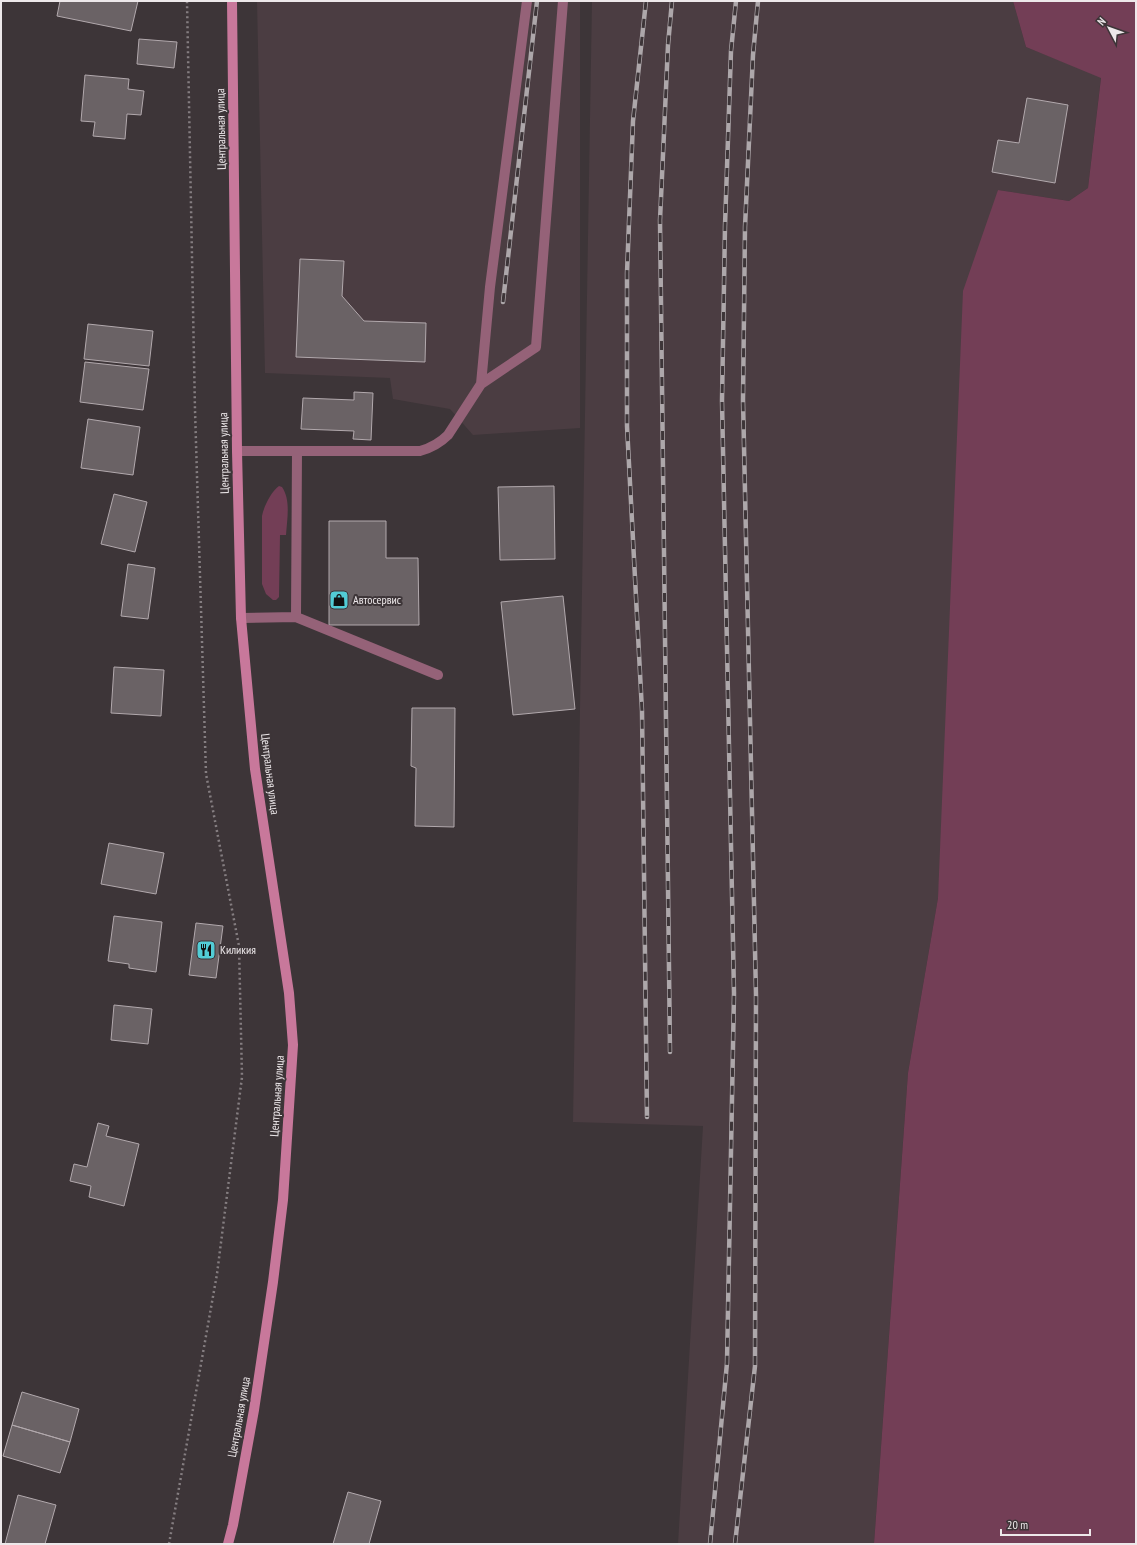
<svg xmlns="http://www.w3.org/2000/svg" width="1137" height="1545" viewBox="0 0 1137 1545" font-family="'PT Sans Narrow',sans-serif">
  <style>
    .built { fill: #4b3d42 }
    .green { fill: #733e56 }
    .building { fill: #6a6265; stroke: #b2a9ad }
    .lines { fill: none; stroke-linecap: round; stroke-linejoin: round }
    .path { stroke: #857e81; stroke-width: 2.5; stroke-dasharray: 2 3; stroke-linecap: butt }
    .service { stroke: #956278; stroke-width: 10 }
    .secondary { stroke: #c8789b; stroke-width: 10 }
    .rail-casing { stroke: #ada7aa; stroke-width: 4.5 }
    .rail { stroke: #3d3538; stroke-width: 3; stroke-dasharray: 9; stroke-linecap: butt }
    .labels { text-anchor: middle; stroke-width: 4; stroke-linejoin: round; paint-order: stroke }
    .street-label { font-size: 12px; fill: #ede8ea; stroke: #3d3538 }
    .poi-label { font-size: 12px; fill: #ede8ea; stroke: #3d3538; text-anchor: start }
  </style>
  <rect width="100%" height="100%" fill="#3d3538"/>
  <!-- built -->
  <path class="built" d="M 257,1 L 580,1 L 580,428 L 473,435 L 450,409 L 393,399 L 390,378 L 265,373 Z
    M 592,1 L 1013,1 L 1026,47 L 1101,77 L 1088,188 L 1069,201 L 998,190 L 938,898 L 908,1073 L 874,1544 L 678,1544 L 703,1126 L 573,1122 Z"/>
  <!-- green -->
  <path class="green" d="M 1013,1 L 1136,1 L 1136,1544 L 874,1544 L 908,1073 L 938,898 L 963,291 L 998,190 L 1069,201 L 1088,188 L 1101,78 L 1026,47 Z
    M 279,486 L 282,487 C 291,500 287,519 286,535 L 280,535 L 279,597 L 276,600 L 273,600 L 266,594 L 262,584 L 262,516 C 264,506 271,492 279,486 Z"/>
  <!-- building -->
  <path class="building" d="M 60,1 L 138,1 L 131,31 L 57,16 Z
    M 139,39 L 177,42 L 174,68 L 137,64 Z
    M 85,75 L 129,79 L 128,89 L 144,91 L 141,115 L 127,114 L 125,139 L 93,136 L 95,122 L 81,121 Z
    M 1027,98 L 1068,105 L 1055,183 L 992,172 L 998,140 L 1019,143 Z
    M 300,259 L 344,261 L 342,296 L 364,321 L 426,323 L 425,362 L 296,357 Z
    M 88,324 L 153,331 L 149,366 L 84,359 Z
    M 85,362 L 149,369 L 143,410 L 80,402 Z
    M 354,392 L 373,393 L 371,440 L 353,439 L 354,431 L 301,429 L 303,398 L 354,400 Z
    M 88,419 L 140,427 L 133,475 L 81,468 Z
    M 554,486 L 555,559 L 500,560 L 498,487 Z
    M 114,494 L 147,502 L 135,552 L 101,544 Z
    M 329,521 L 386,521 L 386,558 L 418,558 L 419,625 L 329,625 Z
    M 128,564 L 155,568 L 148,619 L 121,616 Z
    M 563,596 L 575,709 L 513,715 L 501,602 Z
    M 114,667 L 164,670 L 161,716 L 111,713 Z
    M 412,708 L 455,708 L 454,827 L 415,826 L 416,768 L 411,766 Z
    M 109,843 L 164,853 L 156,894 L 101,884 Z
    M 114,916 L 162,922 L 156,972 L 129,968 L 129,964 L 108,961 Z
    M 196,923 L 223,926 L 216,978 L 189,975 Z
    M 114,1005 L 152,1009 L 148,1044 L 111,1040 Z
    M 98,1123 L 109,1126 L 106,1136 L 139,1144 L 124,1206 L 89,1197 L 91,1186 L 70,1181 L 74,1164 L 87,1167 Z
    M 22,1392 L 79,1409 L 70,1442 L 12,1425 Z
    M 12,1425 L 70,1442 L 60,1473 L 3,1456 Z
    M 348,1492 L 381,1501 L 369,1544 L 333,1544 Z
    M 18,1495 L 56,1505 L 45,1544 L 5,1544 Z"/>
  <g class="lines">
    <!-- path -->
    <path class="path" d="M 169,1544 L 217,1274 L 242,1077 L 239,946 L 206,774 L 195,410 L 187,1"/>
    <!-- service -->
    <path class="service" d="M 481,384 L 490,287 L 527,1
      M 237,451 L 420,451 C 431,448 440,443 448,435 L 481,384 L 536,347 L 563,1
      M 296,617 L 438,675
      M 241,618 L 296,617 L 297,451"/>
    <!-- secondary -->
    <path class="secondary" d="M 228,1544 L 233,1525 L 254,1410 L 273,1282 L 283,1200 L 293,1045 L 289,993 L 255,769 L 241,618 L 237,451 L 232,1"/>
    <!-- rail casing -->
    <g class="rail-casing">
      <path id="rail" d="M 646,1 L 633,121 L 627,273 L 627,426 L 642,711 L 647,1117
        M 503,302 L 537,1
        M 670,1052 L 660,220 L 668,45 L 672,1
        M 710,1544 L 727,1363 L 734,993 L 722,401 L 725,226 L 731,51 L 736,1
        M 735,1544 L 755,1366 L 756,995 L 743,400 L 745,227 L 753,55 L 758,1"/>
    </g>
    <!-- rail -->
    <use href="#rail" class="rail"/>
  </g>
  <!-- icons -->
  <defs>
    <g id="shop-square" transform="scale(1)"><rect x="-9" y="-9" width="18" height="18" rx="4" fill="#52ccd5" stroke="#3d3538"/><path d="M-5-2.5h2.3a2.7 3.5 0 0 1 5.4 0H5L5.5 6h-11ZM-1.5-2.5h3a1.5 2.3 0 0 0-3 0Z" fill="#111"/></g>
    <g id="restaurant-square" transform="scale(1)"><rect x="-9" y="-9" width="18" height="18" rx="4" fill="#52ccd5" stroke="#3d3538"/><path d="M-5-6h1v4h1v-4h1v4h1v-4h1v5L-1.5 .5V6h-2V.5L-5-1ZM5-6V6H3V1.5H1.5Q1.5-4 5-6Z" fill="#111"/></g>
  </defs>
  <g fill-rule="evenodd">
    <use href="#shop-square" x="339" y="600"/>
    <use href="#restaurant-square" x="206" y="950"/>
  </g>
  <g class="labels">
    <!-- street labels -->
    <g class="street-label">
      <text transform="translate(221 129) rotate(-91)" y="4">Центральная улица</text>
      <text transform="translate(224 453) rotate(-91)" y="4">Центральная улица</text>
      <text transform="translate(270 774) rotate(83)" y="4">Центральная улица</text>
      <text transform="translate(277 1096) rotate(-86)" y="4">Центральная улица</text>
      <text transform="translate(239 1417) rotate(-80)" y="4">Центральная улица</text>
    </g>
    <!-- poi labels -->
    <g class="poi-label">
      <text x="353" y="604">Автосервис</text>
      <text x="220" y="954">Киликия</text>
    </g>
  </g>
  <!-- border -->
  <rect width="1137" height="1545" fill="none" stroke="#ede8ea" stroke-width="4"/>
  <!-- north arrow -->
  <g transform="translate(1109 28) rotate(311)" stroke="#3d3538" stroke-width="3" paint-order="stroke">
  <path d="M0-3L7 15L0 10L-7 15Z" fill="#ede8ea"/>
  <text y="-6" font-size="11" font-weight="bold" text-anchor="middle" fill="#ede8ea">N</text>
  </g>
  <!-- scale -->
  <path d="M1001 1529v6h89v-6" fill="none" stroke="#ede8ea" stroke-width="2"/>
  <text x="1007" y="1529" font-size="12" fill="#ede8ea" stroke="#3d3538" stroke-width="3" paint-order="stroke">20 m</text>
</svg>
